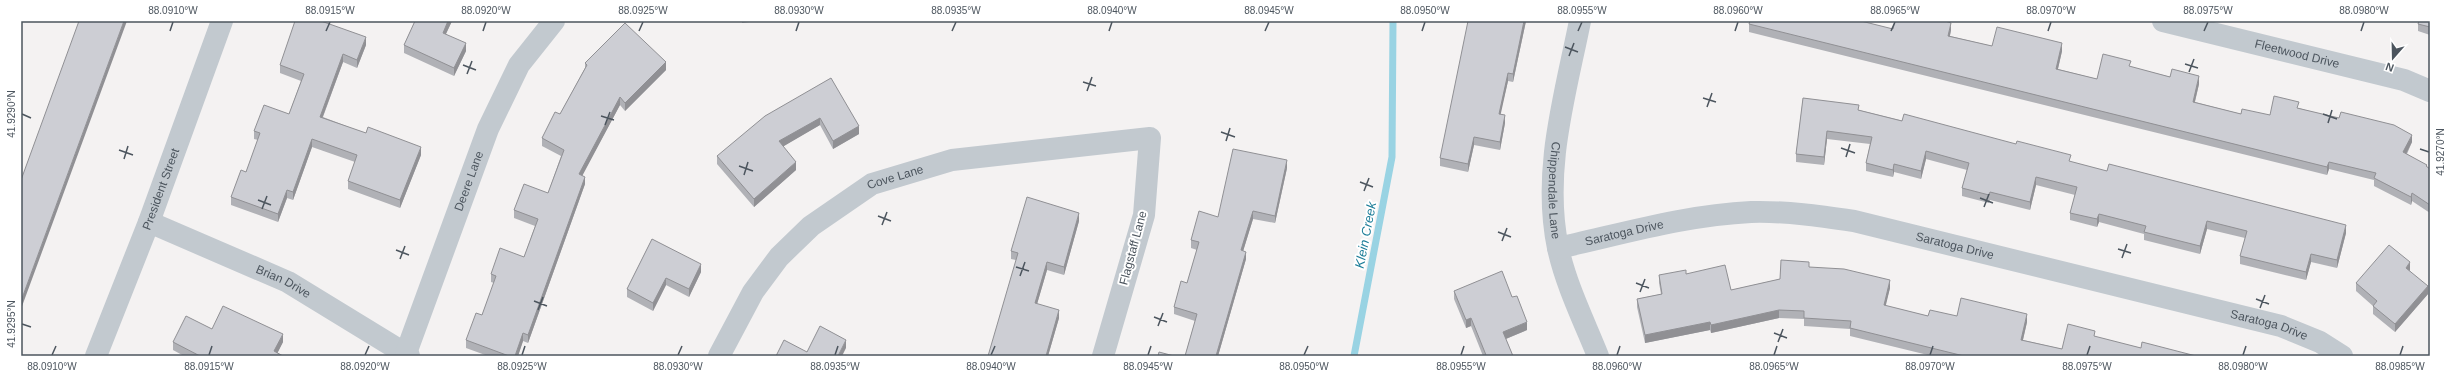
<svg xmlns="http://www.w3.org/2000/svg" width="2451" height="377" viewBox="0 0 2451 377" font-family="Arial,sans-serif">
  <style>
    .lines { fill: none; stroke-linecap: round; stroke-linejoin: round }
    .stream { stroke: #99d3e3; stroke-width: 7 }
    .minor { stroke: #c2c9cf; stroke-width: 22 }
    .wall { fill: #b0b1b6 }
    .shaded-wall { fill: #909094 }
    .building { fill: #cdced4; stroke: #909094 }
    .ticks { fill: none; stroke: #4c555e; stroke-width: 1.5 }
    .labels { text-anchor: middle; stroke-width: 4; stroke-linejoin: round; paint-order: stroke }
    .street-label { font-size: 12px; fill: #4c555e; stroke: #fff }
    .water-label { font-size: 13px; font-style: italic; fill: #1c7d98; stroke: #fff }
    .neatline { fill: none; stroke: #4c555e; stroke-width: 1.5 }
    .ticks-label { font-size: 10px; text-anchor: middle; fill: #4c555e }
  </style>
  <rect width="100%" height="100%" fill="#f4f2f2"/>
  <g class="lines">
    <!-- stream -->
    <path class="stream" d="M 1354,356 L 1392,157 L 1393,21"/>
    <!-- minor -->
    <g class="minor">
      <path id="s1" d="M 1580,21 C 1565,96 1542,171 1558,248 C 1566,285 1584,321 1598,356"/>
      <path id="s2" d="M 2163,21 L 2404,80 L 2430,91"/>
      <path id="s3" d="M 149,222 L 288,282 L 409,356"/>
      <path id="s4" d="M 1558,248 C 1622,234 1686,215 1751,212 C 1786,211 1820,216 1854,221 L 2281,326 L 2320,342 L 2342,356"/>
      <path id="s5" d="M 406,353 L 488,129 L 519,65 L 554,21"/>
      <path id="s6" d="M 96,356 L 149,222 L 222,21"/>
      <path id="s7" d="M 719,356 L 753,292 L 779,257 L 811,226 L 872,184 L 952,160 L 1150,138 L 1144,215 L 1103,356"/>
    </g>
  </g>
  <!-- wall -->
  <path class="wall" d="M 415,21 L 452,21 L 446,34 L 466,51 L 454,76 L 404,53 L 404,45 Z
    M 742,21 L 756,21 L 742,23 Z
    M 1526,21 L 1513,82 L 1508,81 L 1500,114 L 1505,123 L 1500,150 L 1474,145 L 1468,172 L 1440,166 L 1440,158 Z
    M 2430,21 L 2430,35 L 2418,31 L 2418,24 Z
    M 1749,24 L 1951,30 L 1950,36 L 1992,46 L 2062,51 L 2058,69 L 2097,79 L 2131,67 L 2199,84 L 2195,102 L 2241,114 L 2270,115 L 2299,108 L 2412,142 L 2407,154 L 2430,169 L 2430,213 L 2412,201 L 2411,205 L 2374,186 L 2374,180 L 2329,169 L 2327,175 L 1749,32 Z
    M 366,45 L 357,68 L 343,62 L 323,117 L 421,155 L 400,208 L 348,189 L 348,181 L 355,162 L 312,147 L 293,200 L 287,198 L 278,222 L 231,205 L 231,197 L 246,172 L 258,140 L 254,139 L 254,131 L 289,114 L 301,81 L 280,73 L 280,65 Z
    M 585,63 L 666,70 L 625,111 L 620,105 L 582,175 L 585,184 L 528,343 L 523,341 L 518,356 L 488,356 L 466,348 L 466,340 L 482,315 L 494,283 L 491,282 L 491,274 L 524,257 L 535,226 L 514,218 L 514,210 L 548,193 L 561,156 L 542,146 L 542,138 L 560,114 L 585,68 Z
    M 831,78 L 859,134 L 833,149 L 820,125 L 783,146 L 796,170 L 754,207 L 717,164 L 717,156 Z
    M 1803,98 L 1859,110 L 2071,162 L 2346,233 L 2337,268 L 2311,262 L 2306,280 L 2240,264 L 2240,256 L 2245,238 L 2207,229 L 2200,254 L 2144,240 L 2144,234 L 2099,222 L 2097,227 L 2070,220 L 2070,213 L 2075,195 L 2036,185 L 2030,210 L 1990,200 L 1989,203 L 1962,196 L 1962,188 L 1967,170 L 1926,159 L 1921,179 L 1894,172 L 1893,177 L 1866,171 L 1866,163 L 1870,144 L 1827,139 L 1824,165 L 1796,162 L 1796,154 Z
    M 1287,168 L 1275,223 L 1253,219 L 1243,251 L 1246,259 L 1218,356 L 1185,356 L 1195,321 L 1174,314 L 1174,307 L 1187,283 L 1197,250 L 1191,248 L 1191,240 Z
    M 1079,221 L 1064,275 L 1047,270 L 1037,304 L 1059,318 L 1048,356 L 1016,260 L 1011,259 L 1011,251 Z
    M 652,239 L 701,272 L 689,297 L 666,285 L 653,311 L 627,297 L 627,289 Z
    M 1809,267 L 1890,288 L 1885,306 L 1928,316 L 1957,316 L 2027,322 L 2023,340 L 2062,349 L 2095,337 L 2141,348 L 2196,356 L 1932,356 L 1850,336 L 1850,329 L 1804,326 L 1804,319 L 1779,318 L 1711,333 L 1710,330 L 1645,343 L 1637,307 L 1637,299 L 1661,294 L 1659,283 L 1659,275 L 1686,274 L 1731,290 L 1780,279 Z
    M 2410,270 L 2410,271 L 2428,294 L 2395,332 L 2373,314 L 2373,306 L 2356,291 L 2356,283 Z
    M 1454,291 L 1512,297 L 1527,330 L 1506,339 L 1513,356 L 1483,356 L 1471,326 L 1466,328 L 1454,299 Z
    M 212,329 L 283,342 L 277,353 L 283,356 L 184,356 L 173,350 L 173,342 Z"/>
  <!-- shaded-wall -->
  <path class="shaded-wall" d="M 124,21 L 127,21 L 21,309 L 21,301 Z
    M 448,21 L 452,21 L 443,40 L 443,33 Z
    M 1524,21 L 1526,21 L 1513,82 L 1513,74 Z
    M 1951,23 L 1951,30 L 1948,44 L 1948,36 Z
    M 366,37 L 366,45 L 357,68 L 357,60 Z
    M 466,43 L 466,51 L 454,76 L 454,68 Z
    M 2062,43 L 2062,51 L 2056,77 L 2056,69 Z
    M 343,54 L 343,62 L 320,124 L 320,117 Z
    M 666,62 L 666,70 L 625,111 L 625,103 Z
    M 1508,73 L 1508,81 L 1499,122 L 1499,114 Z
    M 2199,76 L 2199,84 L 2193,109 L 2193,102 Z
    M 620,97 L 620,105 L 579,182 L 579,174 Z
    M 1505,115 L 1505,123 L 1500,150 L 1500,142 Z
    M 820,118 L 820,125 L 779,149 L 779,141 Z
    M 859,126 L 859,134 L 833,149 L 833,141 Z
    M 1827,131 L 1827,139 L 1824,165 L 1824,157 Z
    M 2412,135 L 2412,142 L 2403,160 L 2403,152 Z
    M 1474,137 L 1474,145 L 1468,172 L 1468,164 Z
    M 312,139 L 312,147 L 293,200 L 293,192 Z
    M 421,147 L 421,155 L 400,208 L 400,200 Z
    M 1926,151 L 1926,159 L 1921,179 L 1921,171 Z
    M 1287,160 L 1287,168 L 1275,223 L 1275,216 Z
    M 796,162 L 796,170 L 754,207 L 754,199 Z
    M 2329,162 L 2329,169 L 2327,175 L 2327,167 Z
    M 1894,164 L 1894,172 L 1893,177 L 1893,170 Z
    M 585,177 L 585,184 L 528,343 L 528,335 Z
    M 2036,177 L 2036,185 L 2030,210 L 2030,202 Z
    M 287,190 L 287,198 L 278,222 L 278,214 Z
    M 2412,193 L 2412,201 L 2411,205 L 2411,197 Z
    M 1253,211 L 1253,219 L 1241,258 L 1241,250 Z
    M 1079,213 L 1079,221 L 1064,275 L 1064,267 Z
    M 2099,214 L 2099,222 L 2097,227 L 2097,219 Z
    M 2207,221 L 2207,229 L 2200,254 L 2200,246 Z
    M 2346,225 L 2346,233 L 2337,268 L 2337,260 Z
    M 1246,252 L 1246,259 L 1218,356 L 1216,356 Z
    M 2311,254 L 2311,262 L 2306,280 L 2306,272 Z
    M 1047,262 L 1047,270 L 1035,311 L 1035,303 Z
    M 2410,262 L 2410,270 L 2406,275 L 2406,268 Z
    M 701,264 L 701,272 L 689,297 L 689,289 Z
    M 666,278 L 666,285 L 653,311 L 653,303 Z
    M 1890,280 L 1890,288 L 1884,313 L 1884,305 Z
    M 2428,286 L 2428,294 L 2395,332 L 2395,324 Z
    M 1059,310 L 1059,318 L 1048,356 L 1046,356 Z
    M 1779,310 L 1779,318 L 1711,333 L 1711,325 Z
    M 2027,314 L 2027,322 L 2021,348 L 2021,340 Z
    M 1471,318 L 1471,326 L 1466,328 L 1466,320 Z
    M 1527,322 L 1527,330 L 1503,340 L 1503,332 Z
    M 1710,322 L 1710,330 L 1645,343 L 1645,335 Z
    M 523,333 L 523,341 L 518,356 L 515,356 Z
    M 283,334 L 283,342 L 276,356 L 274,351 Z
    M 846,340 L 846,348 L 842,356 L 838,356 Z"/>
  <!-- building -->
  <path class="building" d="M 79,21 L 124,21 L 21,301 L 21,180 Z
    M 295,21 L 321,21 L 366,37 L 357,60 L 343,54 L 320,117 L 366,133 L 368,127 L 421,147 L 400,200 L 348,181 L 357,155 L 312,139 L 293,192 L 287,190 L 278,214 L 231,197 L 241,170 L 246,172 L 260,133 L 254,131 L 264,105 L 289,114 L 304,74 L 280,65 Z
    M 415,21 L 448,21 L 443,33 L 466,43 L 454,68 L 404,45 Z
    M 1468,21 L 1524,21 L 1513,74 L 1508,73 L 1499,114 L 1505,115 L 1500,142 L 1474,137 L 1468,164 L 1440,158 Z
    M 1750,21 L 1861,21 L 1893,29 L 1895,21 L 1945,21 L 1951,23 L 1948,36 L 1992,46 L 1997,27 L 2062,43 L 2056,69 L 2097,79 L 2103,54 L 2131,61 L 2129,66 L 2170,77 L 2172,69 L 2199,76 L 2193,102 L 2241,114 L 2242,109 L 2270,115 L 2274,96 L 2299,102 L 2297,108 L 2339,118 L 2341,112 L 2394,125 L 2412,135 L 2403,152 L 2427,165 L 2426,166 L 2430,169 L 2430,205 L 2412,193 L 2411,197 L 2374,178 L 2376,173 L 2329,162 L 2327,167 L 1749,24 Z
    M 2419,21 L 2430,21 L 2430,27 L 2418,24 Z
    M 625,23 L 666,62 L 625,103 L 620,97 L 579,174 L 585,177 L 528,335 L 523,333 L 515,356 L 509,356 L 466,340 L 476,313 L 482,315 L 496,276 L 491,274 L 500,248 L 524,257 L 538,219 L 514,210 L 524,184 L 548,193 L 564,150 L 542,138 L 555,112 L 560,114 L 587,65 L 585,63 Z
    M 831,78 L 859,126 L 833,141 L 820,118 L 779,141 L 796,162 L 754,199 L 717,156 L 765,116 Z
    M 1803,98 L 1859,105 L 1858,110 L 1902,121 L 1904,114 L 2016,144 L 2017,141 L 2071,155 L 2069,161 L 2107,171 L 2109,164 L 2346,225 L 2337,260 L 2311,254 L 2306,272 L 2240,256 L 2247,231 L 2207,221 L 2200,246 L 2144,232 L 2146,226 L 2099,214 L 2097,219 L 2070,213 L 2077,187 L 2036,177 L 2030,202 L 1990,192 L 1989,195 L 1962,188 L 1969,163 L 1926,151 L 1921,171 L 1894,164 L 1893,170 L 1866,163 L 1872,137 L 1827,131 L 1824,157 L 1796,154 Z
    M 1233,149 L 1287,160 L 1275,216 L 1253,211 L 1241,250 L 1246,252 L 1216,356 L 1185,356 L 1197,314 L 1174,307 L 1181,281 L 1187,283 L 1199,242 L 1191,240 L 1199,211 L 1218,217 Z
    M 1027,197 L 1079,213 L 1064,267 L 1047,262 L 1035,303 L 1059,310 L 1046,356 L 988,356 L 1018,253 L 1011,251 Z
    M 652,239 L 701,264 L 689,289 L 666,278 L 653,303 L 627,289 Z
    M 2389,245 L 2410,262 L 2406,268 L 2428,286 L 2395,324 L 2373,306 L 2377,301 L 2356,283 Z
    M 1781,260 L 1809,262 L 1809,267 L 1844,269 L 1890,280 L 1884,305 L 1928,316 L 1930,310 L 1957,316 L 1961,298 L 2027,314 L 2021,340 L 2062,349 L 2068,324 L 2095,331 L 2094,336 L 2141,348 L 2142,342 L 2196,356 L 1964,356 L 1850,328 L 1851,321 L 1804,318 L 1804,311 L 1779,310 L 1711,325 L 1710,322 L 1645,335 L 1637,299 L 1662,294 L 1659,275 L 1686,270 L 1686,274 L 1725,265 L 1731,290 L 1780,279 Z
    M 1502,271 L 1512,297 L 1517,296 L 1527,322 L 1503,332 L 1513,356 L 1484,356 L 1486,355 L 1471,318 L 1466,320 L 1454,291 Z
    M 223,306 L 283,334 L 274,351 L 283,356 L 200,356 L 173,342 L 186,316 L 212,329 Z
    M 820,326 L 846,340 L 838,356 L 776,356 L 784,340 L 807,352 Z
    M 1159,352 L 1174,356 L 1158,356 Z"/>
  <!-- ticks -->
  <path class="ticks" d="M 170,31 L 173,22M 326,31 L 330,22M 483,31 L 486,22M 639,31 L 643,22M 796,31 L 799,22M 952,31 L 956,22M 1109,31 L 1112,22M 1265,31 L 1269,22M 1422,31 L 1425,22M 1578,31 L 1582,22M 1735,31 L 1738,22M 1891,31 L 1895,22M 2048,31 L 2051,22M 2204,31 L 2208,22M 2361,31 L 2364,22M 1565,47 L 1578,52M 1569,56 L 1574,43M 2185,64 L 2198,68M 463,65 L 476,70M 2189,72 L 2194,59M 467,74 L 472,61M 1083,82 L 1096,86M 1087,91 L 1092,77M 1703,98 L 1716,102M 1707,107 L 1712,93M 22,114 L 31,118M 2323,114 L 2337,119M 601,116 L 614,120M 2328,123 L 2332,110M 605,125 L 610,112M 1221,132 L 1235,137M 1226,141 L 1230,128M 1841,148 L 1855,153M 2420,149 L 2429,152M 119,150 L 133,155M 1846,157 L 1850,144M 124,159 L 128,146M 739,166 L 753,171M 744,175 L 748,162M 1360,182 L 1373,187M 1364,191 L 1369,178M 1980,198 L 1993,203M 258,200 L 271,205M 1984,207 L 1989,194M 262,209 L 267,196M 878,216 L 891,221M 882,225 L 887,212M 1498,232 L 1511,237M 1502,241 L 1507,228M 2118,249 L 2131,253M 396,250 L 409,255M 2122,258 L 2127,244M 400,259 L 405,246M 1016,267 L 1029,271M 1020,276 L 1025,262M 1636,283 L 1649,288M 1640,292 L 1645,279M 2256,299 L 2269,304M 534,301 L 547,306M 2260,308 L 2265,295M 538,310 L 543,297M 1154,317 L 1167,322M 22,324 L 31,327M 1158,326 L 1163,313M 1774,333 L 1787,338M 1778,342 L 1783,329M 52,355 L 56,346M 209,355 L 212,346M 365,355 L 369,346M 522,355 L 525,346M 678,355 L 682,346M 835,355 L 838,346M 991,355 L 995,346M 1148,355 L 1151,346M 1304,355 L 1308,346M 1461,355 L 1464,346M 1617,355 L 1620,346M 1774,355 L 1777,346M 1930,355 L 1933,346M 2087,355 L 2090,346M 2243,355 L 2246,346M 2400,355 L 2403,346"/>
  <g class="labels">
    <!-- street labels -->
    <g class="street-label">
      <text dy="4" stroke="none"><textPath href="#s2" startOffset="138">Fleetwood Drive</textPath></text>
      <text dy="4" stroke="none"><textPath href="#s7" startOffset="259">Cove Lane</textPath></text>
      <text dy="4" stroke="none"><textPath href="#s5" startOffset="183">Deere Lane</textPath></text>
      <text dy="4" stroke="none"><textPath href="#s6" startOffset="179">President Street</textPath></text>
      <text dy="4" stroke="none"><textPath href="#s1" startOffset="172">Chippendale Lane</textPath></text>
      <text dy="4" stroke="none"><textPath href="#s4" startOffset="68">Saratoga Drive</textPath></text>
      <text dy="4" stroke="none"><textPath href="#s4" startOffset="404">Saratoga Drive</textPath></text>
      <text transform="translate(1133 248) rotate(-75)" y="4">Flagstaff Lane</text>
      <text dy="4" stroke="none"><textPath href="#s3" startOffset="147">Brian Drive</textPath></text>
      <text dy="4" stroke="none"><textPath href="#s4" startOffset="728">Saratoga Drive</textPath></text>
    </g>
    <!-- water labels -->
    <g class="water-label">
      <text transform="translate(1365 235) rotate(-79)" y="5">Klein Creek</text>
    </g>
  </g>
  <!-- border -->
  <rect width="2451" height="377" fill="none" stroke="#ffffff" stroke-width="44"/>
  <!-- north arrow -->
  <g transform="translate(2393 58) rotate(200)" stroke="#ffffff" stroke-width="3" paint-order="stroke">
  <path d="M0-3L7 15L0 10L-7 15Z" fill="#4c555e"/>
  <text y="-6" font-size="11" font-weight="bold" text-anchor="middle" fill="#4c555e">N</text>
  </g>
  <rect x="22" y="22" width="2407" height="333" class="neatline"/>
  <g class="ticks-label">
    <text x="173" y="14">88.0910°W</text>
    <text x="330" y="14">88.0915°W</text>
    <text x="486" y="14">88.0920°W</text>
    <text x="643" y="14">88.0925°W</text>
    <text x="799" y="14">88.0930°W</text>
    <text x="956" y="14">88.0935°W</text>
    <text x="1112" y="14">88.0940°W</text>
    <text x="1269" y="14">88.0945°W</text>
    <text x="1425" y="14">88.0950°W</text>
    <text x="1582" y="14">88.0955°W</text>
    <text x="1738" y="14">88.0960°W</text>
    <text x="1895" y="14">88.0965°W</text>
    <text x="2051" y="14">88.0970°W</text>
    <text x="2208" y="14">88.0975°W</text>
    <text x="2364" y="14">88.0980°W</text>
    <text transform="translate(11 114) rotate(-90)" y="4">41.9290°N</text>
    <text transform="translate(2440 152) rotate(-90)" y="4">41.9270°N</text>
    <text transform="translate(11 324) rotate(-90)" y="4">41.9295°N</text>
    <text x="52" y="370">88.0910°W</text>
    <text x="209" y="370">88.0915°W</text>
    <text x="365" y="370">88.0920°W</text>
    <text x="522" y="370">88.0925°W</text>
    <text x="678" y="370">88.0930°W</text>
    <text x="835" y="370">88.0935°W</text>
    <text x="991" y="370">88.0940°W</text>
    <text x="1148" y="370">88.0945°W</text>
    <text x="1304" y="370">88.0950°W</text>
    <text x="1461" y="370">88.0955°W</text>
    <text x="1617" y="370">88.0960°W</text>
    <text x="1774" y="370">88.0965°W</text>
    <text x="1930" y="370">88.0970°W</text>
    <text x="2087" y="370">88.0975°W</text>
    <text x="2243" y="370">88.0980°W</text>
    <text x="2400" y="370">88.0985°W</text>
  </g>
</svg>
